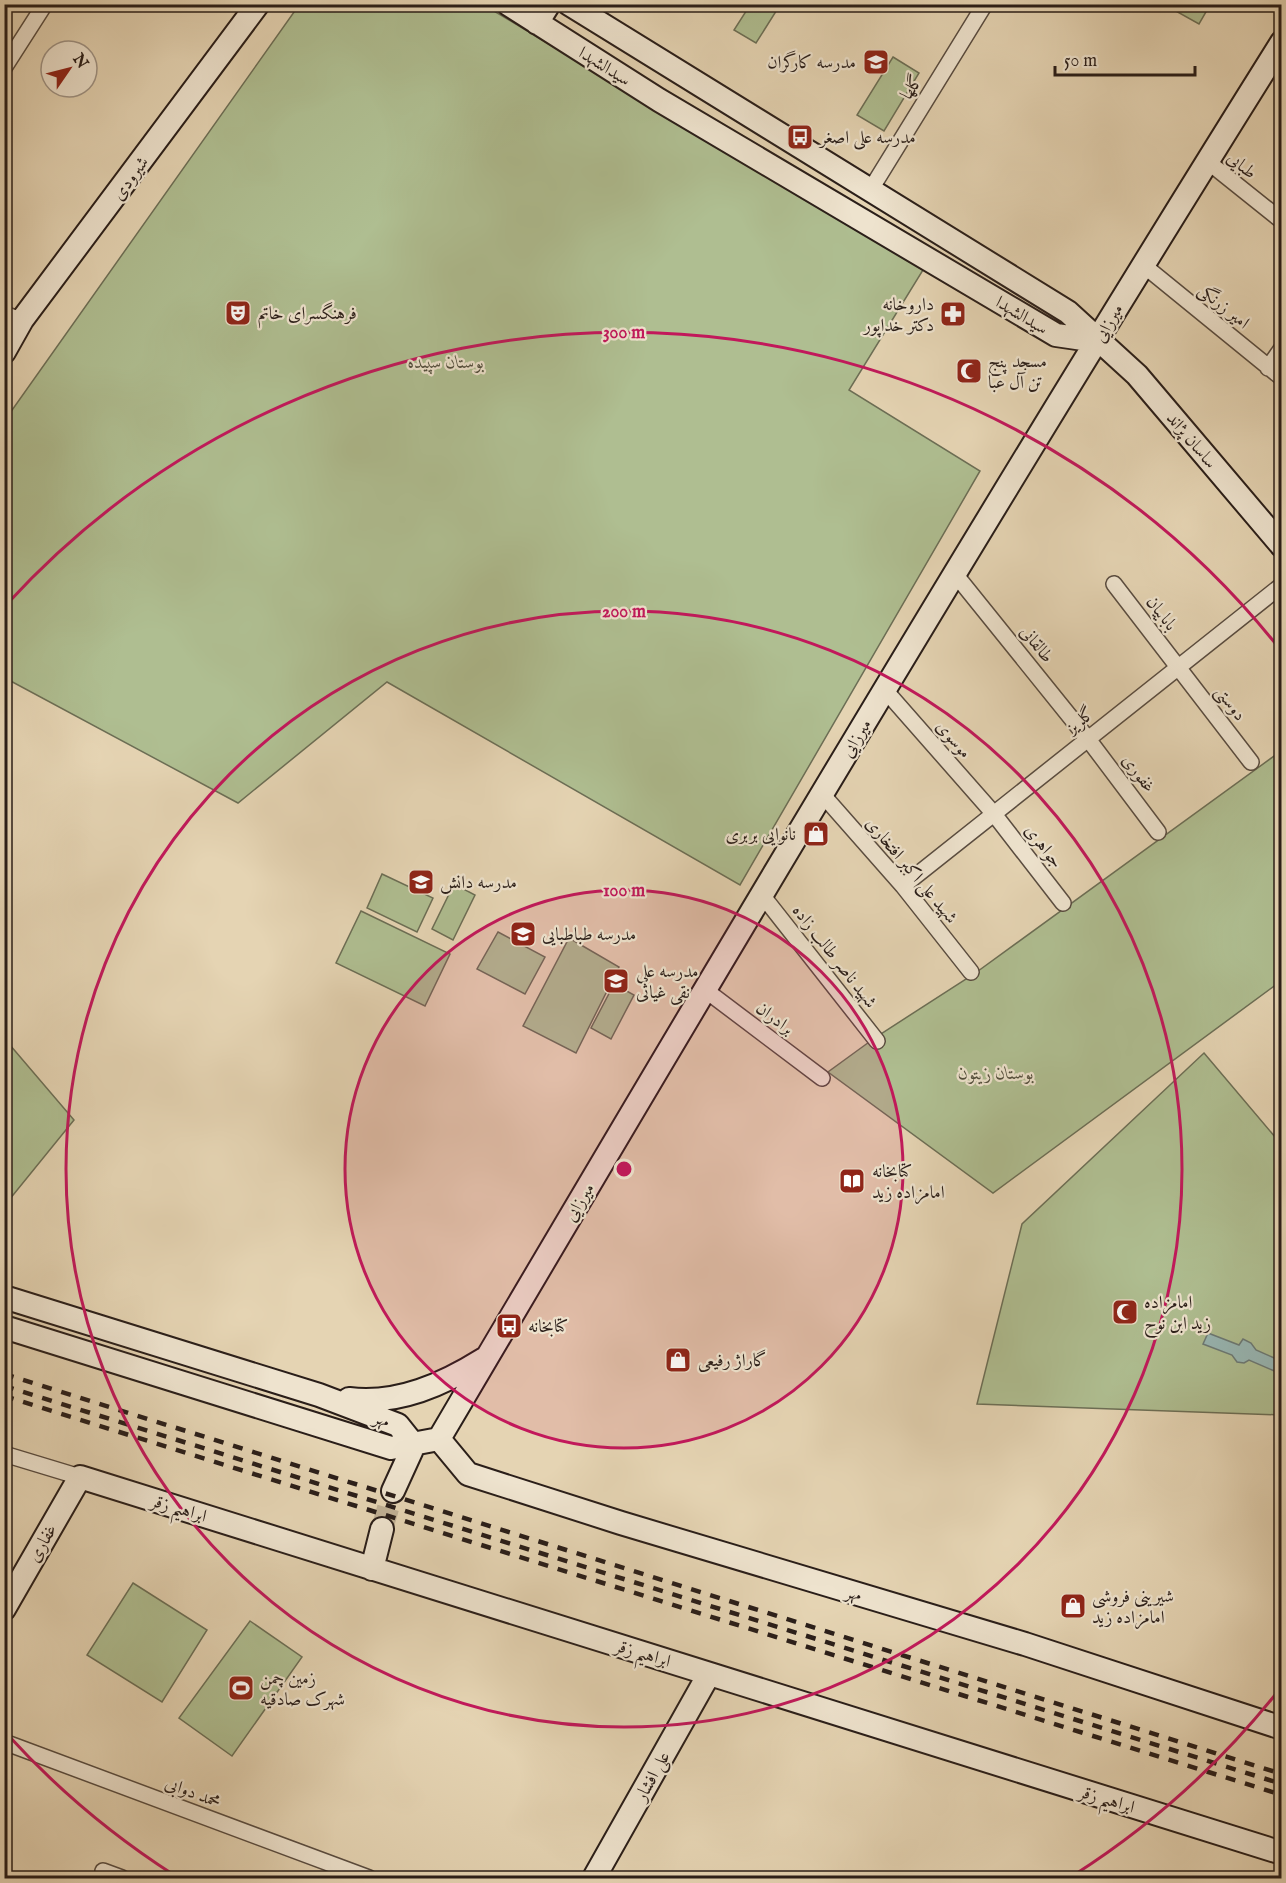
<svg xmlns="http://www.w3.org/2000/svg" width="1286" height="1883" viewBox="0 0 1286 1883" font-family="'IM FELL English',Amiri,serif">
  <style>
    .green { fill: #afbe91; stroke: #6c6e55; stroke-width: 1.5 }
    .water { fill: #98b7b4; stroke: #6c7a76; stroke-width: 1.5 }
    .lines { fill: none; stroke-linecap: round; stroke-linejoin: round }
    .secondary-tunnel { stroke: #c0b094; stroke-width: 22; stroke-dasharray: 22 11; stroke-linecap: butt }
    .street-casing { stroke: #594c40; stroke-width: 18 }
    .secondary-casing { stroke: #2a1e19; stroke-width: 26 }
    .street { stroke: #eee3ce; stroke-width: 15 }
    .secondary { stroke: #eee3ce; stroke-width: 22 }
    .rail { stroke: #2a1e19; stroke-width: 4.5; stroke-dasharray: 10 10; stroke-linecap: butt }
    .ring { fill: none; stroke: #c2185b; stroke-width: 3 }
    .labels { text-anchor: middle; stroke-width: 4.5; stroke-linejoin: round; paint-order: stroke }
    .poi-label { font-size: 18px; fill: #2a1e19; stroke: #eee3ce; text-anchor: start }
    .street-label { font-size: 18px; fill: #2a1e19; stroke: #eee3ce }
    .park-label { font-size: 18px; font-style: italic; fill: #524e3d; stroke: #eee3ce }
    .centre { fill: #c2185b; stroke: #eee3ce; stroke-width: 3 }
    .ring-label { font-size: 18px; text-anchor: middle; font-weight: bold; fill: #c2185b; stroke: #eee3ce; stroke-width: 4.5; stroke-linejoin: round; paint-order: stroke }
  </style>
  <rect width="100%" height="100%" fill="#e5d4b3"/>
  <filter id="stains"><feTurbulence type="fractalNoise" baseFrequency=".00333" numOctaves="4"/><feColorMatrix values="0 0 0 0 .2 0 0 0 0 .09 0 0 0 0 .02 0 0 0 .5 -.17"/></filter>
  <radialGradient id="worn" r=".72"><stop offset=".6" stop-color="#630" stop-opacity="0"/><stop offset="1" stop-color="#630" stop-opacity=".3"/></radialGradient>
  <!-- green -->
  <path class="green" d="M 299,5 L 484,5 L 923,270 L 849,390 L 980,471 L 740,885 L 387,682 L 238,803 L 5,678 L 5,420 Z
    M 750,5 L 780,5 L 756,43 L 734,30 Z
    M 1165,5 L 1210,5 L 1199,24 Z
    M 893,57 L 919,73 L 884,131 L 857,115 Z
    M 1281,751 L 1281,981 L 993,1193 L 828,1072 L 876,1037 L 974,974 Z
    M 382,874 L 433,898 L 417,932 L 367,908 Z
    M 454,884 L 475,895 L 453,940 L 432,929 Z
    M 361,911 L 450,954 L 425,1006 L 336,963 Z
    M 498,932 L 545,957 L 525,994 L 477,969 Z
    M 569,938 L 619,967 L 576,1053 L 523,1026 Z
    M 614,984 L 634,995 L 611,1039 L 591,1028 Z
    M 4,1038 L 74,1120 L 5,1205 L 4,1205 Z
    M 1204,1053 L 1281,1144 L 1281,1415 L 977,1404 L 1022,1224 Z
    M 133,1583 L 207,1630 L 162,1702 L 87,1655 Z
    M 250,1621 L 302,1657 L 232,1756 L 179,1718 Z"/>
  <!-- water -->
  <path class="water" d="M 1208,1333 L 1239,1345 L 1243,1339 L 1251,1343 L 1256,1350 L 1281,1361 L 1279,1373 L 1249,1360 L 1244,1363 L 1237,1362 L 1232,1355 L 1203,1344 Z"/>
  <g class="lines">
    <!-- secondary-tunnel -->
    <path class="secondary-tunnel" d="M 382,1529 L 393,1491"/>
    <!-- street casing -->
    <g class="street-casing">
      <path id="street" d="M 4,68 L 45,4
        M 1207,161 L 1282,221
        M 871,189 L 985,4
        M 1142,264 L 1282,378
        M 4,314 L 22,320
        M 1268,368 L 1282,348
        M 955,574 L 1088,739 L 1158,832
        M 1114,584 L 1251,762
        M 885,690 L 994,814 L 1063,903
        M 822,794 L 903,886 L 971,972
        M 903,886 L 1282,585
        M 762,895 L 877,1041
        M 704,989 L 822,1078
        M 4,1454 L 80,1477
        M 4,1742 L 369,1878
        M 103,1871 L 122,1878"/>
    </g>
    <!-- secondary casing -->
    <g class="secondary-casing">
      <path id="secondary" d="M 508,4 L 659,100 L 1056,335 L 1097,341
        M 569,4 L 1068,312 L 1137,375 L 1282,546
        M 537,23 L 549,4
        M 4,352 L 22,320 L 258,4
        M 4,1297 L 319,1395 L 398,1425 L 414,1445
        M 4,1327 L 391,1448 L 439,1439
        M 349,1399 C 398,1405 444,1384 484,1359
        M 439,1439 C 715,971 993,503 1282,42
        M 439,1439 L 468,1474 L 621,1523 L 1025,1644 L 1282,1728
        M 393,1491 L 414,1445
        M 372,1569 L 382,1529
        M 4,1609 L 80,1477 L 1282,1853
        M 594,1878 L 709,1674"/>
    </g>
    <!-- street -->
    <use href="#street" class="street"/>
    <!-- secondary -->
    <use href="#secondary" class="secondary"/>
    <!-- rail -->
    <path class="rail" d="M 4,1374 L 1282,1774
      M 4,1386 L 1282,1784
      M 4,1396 L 1282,1795"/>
  </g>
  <!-- distance rings -->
  <circle cx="624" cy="1169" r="279" fill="#c2185b" fill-opacity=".12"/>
  <g class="ring">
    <circle cx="624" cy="1169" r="279"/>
    <circle cx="624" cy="1169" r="558"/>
    <path d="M1279 1690A837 837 0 0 1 1074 1875M174 1875A837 837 0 0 1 7 1734M7 604A837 837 0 0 1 1279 648"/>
  </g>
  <!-- icons -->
  <defs>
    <g id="school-square" transform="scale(1.35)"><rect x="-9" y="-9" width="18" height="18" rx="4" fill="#8f2418" stroke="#eee3ce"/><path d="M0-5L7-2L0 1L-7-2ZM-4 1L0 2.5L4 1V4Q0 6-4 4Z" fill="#fff"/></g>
    <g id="bus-square" transform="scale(1.35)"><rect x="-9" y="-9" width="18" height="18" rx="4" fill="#8f2418" stroke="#eee3ce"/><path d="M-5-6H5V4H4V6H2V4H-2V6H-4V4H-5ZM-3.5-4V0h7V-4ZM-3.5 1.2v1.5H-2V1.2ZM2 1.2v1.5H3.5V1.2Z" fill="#fff"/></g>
    <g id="theatre-square" transform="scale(1.35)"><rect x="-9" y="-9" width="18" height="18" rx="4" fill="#8f2418" stroke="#eee3ce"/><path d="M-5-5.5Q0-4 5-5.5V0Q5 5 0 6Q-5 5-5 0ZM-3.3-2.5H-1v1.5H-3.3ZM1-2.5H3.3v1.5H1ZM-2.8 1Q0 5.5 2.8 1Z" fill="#fff"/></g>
    <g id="pharmacy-square" transform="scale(1.35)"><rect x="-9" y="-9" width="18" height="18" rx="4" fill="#8f2418" stroke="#eee3ce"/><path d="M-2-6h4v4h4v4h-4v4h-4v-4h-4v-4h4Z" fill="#fff"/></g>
    <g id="mosque-square" transform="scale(1.35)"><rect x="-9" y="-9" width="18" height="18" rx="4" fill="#8f2418" stroke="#eee3ce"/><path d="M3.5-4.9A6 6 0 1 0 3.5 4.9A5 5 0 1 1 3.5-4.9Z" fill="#fff"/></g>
    <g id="shop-square" transform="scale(1.35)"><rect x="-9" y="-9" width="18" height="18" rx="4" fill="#8f2418" stroke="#eee3ce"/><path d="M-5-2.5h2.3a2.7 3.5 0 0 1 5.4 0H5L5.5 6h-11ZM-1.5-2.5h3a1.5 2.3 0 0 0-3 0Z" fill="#fff"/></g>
    <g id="library-square" transform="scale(1.35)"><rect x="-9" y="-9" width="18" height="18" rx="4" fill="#8f2418" stroke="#eee3ce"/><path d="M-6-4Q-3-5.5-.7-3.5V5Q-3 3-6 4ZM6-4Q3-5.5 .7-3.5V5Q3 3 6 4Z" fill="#fff"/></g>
    <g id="stadium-square" transform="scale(1.35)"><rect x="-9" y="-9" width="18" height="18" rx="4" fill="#8f2418" stroke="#eee3ce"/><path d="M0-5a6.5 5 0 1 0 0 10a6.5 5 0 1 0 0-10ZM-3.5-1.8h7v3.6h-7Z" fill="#fff"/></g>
  </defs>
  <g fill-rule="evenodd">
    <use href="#school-square" x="876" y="62"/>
    <use href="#bus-square" x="800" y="137"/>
    <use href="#theatre-square" x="238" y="313"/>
    <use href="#pharmacy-square" x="953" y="314"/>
    <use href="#mosque-square" x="969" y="371"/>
    <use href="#shop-square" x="816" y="834"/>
    <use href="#school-square" x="421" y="882"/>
    <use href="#school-square" x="523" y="934"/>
    <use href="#school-square" x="616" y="981"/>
    <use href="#library-square" x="852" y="1181"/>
    <use href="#mosque-square" x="1125" y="1312"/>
    <use href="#bus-square" x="509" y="1326"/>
    <use href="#shop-square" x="678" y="1360"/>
    <use href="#shop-square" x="1073" y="1606"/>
    <use href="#stadium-square" x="241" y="1688"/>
  </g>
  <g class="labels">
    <!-- poi labels -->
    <g class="poi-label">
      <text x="856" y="68" text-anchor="end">مدرسه کارگران</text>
      <text x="820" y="143">مدرسه علی اصغر</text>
      <text x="934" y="310" text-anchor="end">داروخانه<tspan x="934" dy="21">دکتر خداپور</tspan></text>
      <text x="258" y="319">فرهنگسرای خاتم</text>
      <text x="988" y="367">مسجد پنج<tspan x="988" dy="21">تن آل عبا</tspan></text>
      <text x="796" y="840" text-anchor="end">نانوایی بربری</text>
      <text x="440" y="888">مدرسه دانش</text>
      <text x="542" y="940">مدرسه طباطبایی</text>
      <text x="636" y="977">مدرسه علی<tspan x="636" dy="21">نقی غیاثی</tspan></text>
      <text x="872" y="1177">کتابخانه<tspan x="872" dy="21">امامزاده زید</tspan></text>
      <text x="1144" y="1308">امامزاده<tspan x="1144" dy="21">زید ابن نوح</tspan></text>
      <text x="528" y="1332">کتابخانه</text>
      <text x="698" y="1366">گاراژ رفیعی</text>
      <text x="1092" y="1602">شیرینی فروشی<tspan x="1092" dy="21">امامزاده زید</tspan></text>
      <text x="260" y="1684">زمین چمن<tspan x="260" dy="21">شهرک صادقیه</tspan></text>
    </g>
    <!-- street labels -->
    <g class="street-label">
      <text transform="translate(605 66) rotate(32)" y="6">سیدالشهدا</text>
      <text transform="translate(911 87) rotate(-58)" y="6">گلها</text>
      <text transform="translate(1242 165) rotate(39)" y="6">طبایی</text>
      <text transform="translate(130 178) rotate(-54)" y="6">شیرودی</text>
      <text transform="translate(1224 306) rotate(39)" y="6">امیر زرنگی</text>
      <text transform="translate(1022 315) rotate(31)" y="6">سیدالشهدا</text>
      <text transform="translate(1108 323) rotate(-60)" y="6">میرزایی</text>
      <text transform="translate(1192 440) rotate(50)" y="6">ساسان پژاند</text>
      <text transform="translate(1162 613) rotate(52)" y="6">باباییان</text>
      <text transform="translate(1037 644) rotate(51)" y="6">طالقانی</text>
      <text transform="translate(1231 703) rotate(53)" y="6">دوستی</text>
      <text transform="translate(1080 720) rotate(-39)" y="6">گلریز</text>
      <text transform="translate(856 738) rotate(-59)" y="6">میرزایی</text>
      <text transform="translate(954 739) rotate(49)" y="6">موسوی</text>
      <text transform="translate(1139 773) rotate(53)" y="6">غفوری</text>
      <text transform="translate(1044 846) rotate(52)" y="6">جواهری</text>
      <text transform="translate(912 870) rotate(50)" y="6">شهید علی اکبر افتخاری</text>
      <text transform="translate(835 956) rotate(52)" y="6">شهید ناصر طالب زاده</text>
      <text transform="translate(775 1018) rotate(37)" y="6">برادران</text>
      <text transform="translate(579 1202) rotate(-59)" y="6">میرزایی</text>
      <text transform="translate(382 1419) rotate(21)" y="6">مهر</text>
      <text transform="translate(179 1508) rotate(17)" y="6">ابراهیم زقر</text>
      <text transform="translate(42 1543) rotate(-60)" y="6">غفاری</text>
      <text transform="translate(854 1593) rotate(17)" y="6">مهر</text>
      <text transform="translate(643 1653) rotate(17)" y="6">ابراهیم زقر</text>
      <text transform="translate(652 1776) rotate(-61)" y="6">علی افشار</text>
      <text transform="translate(193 1792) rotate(21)" y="6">محمد دوابی</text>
      <text transform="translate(1107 1799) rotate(17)" y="6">ابراهیم زقر</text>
    </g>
    <!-- park labels -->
    <g class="park-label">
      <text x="446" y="368">بوستان سپیده</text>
      <text x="996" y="1079">بوستان زیتون</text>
    </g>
  </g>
  <circle cx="624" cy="1169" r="9" class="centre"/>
  <g class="ring-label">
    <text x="624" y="338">300 m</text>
    <text x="624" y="617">200 m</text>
    <text x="624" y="896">100 m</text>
  </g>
  <!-- margin -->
  <rect width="1286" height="1883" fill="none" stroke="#e5d4b3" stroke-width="24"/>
  <rect x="6" y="6" width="1274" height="1871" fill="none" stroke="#2a1e19" stroke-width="3"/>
  <rect x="12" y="12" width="1262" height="1859" fill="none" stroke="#2a1e19" stroke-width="1.5"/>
  <!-- north arrow -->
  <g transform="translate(69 69) rotate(55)"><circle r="28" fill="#eee3ce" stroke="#a09486" stroke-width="1.5"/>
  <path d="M0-4.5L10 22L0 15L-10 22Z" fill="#8f2418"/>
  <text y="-9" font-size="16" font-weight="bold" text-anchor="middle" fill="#2a1e19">N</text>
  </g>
  <!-- scale -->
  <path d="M1055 66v9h140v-9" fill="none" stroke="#2a1e19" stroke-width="3"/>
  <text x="1064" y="66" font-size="18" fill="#2a1e19" stroke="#eee3ce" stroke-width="4.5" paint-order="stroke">50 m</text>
  <rect width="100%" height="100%" filter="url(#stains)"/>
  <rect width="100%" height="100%" fill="url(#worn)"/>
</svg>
